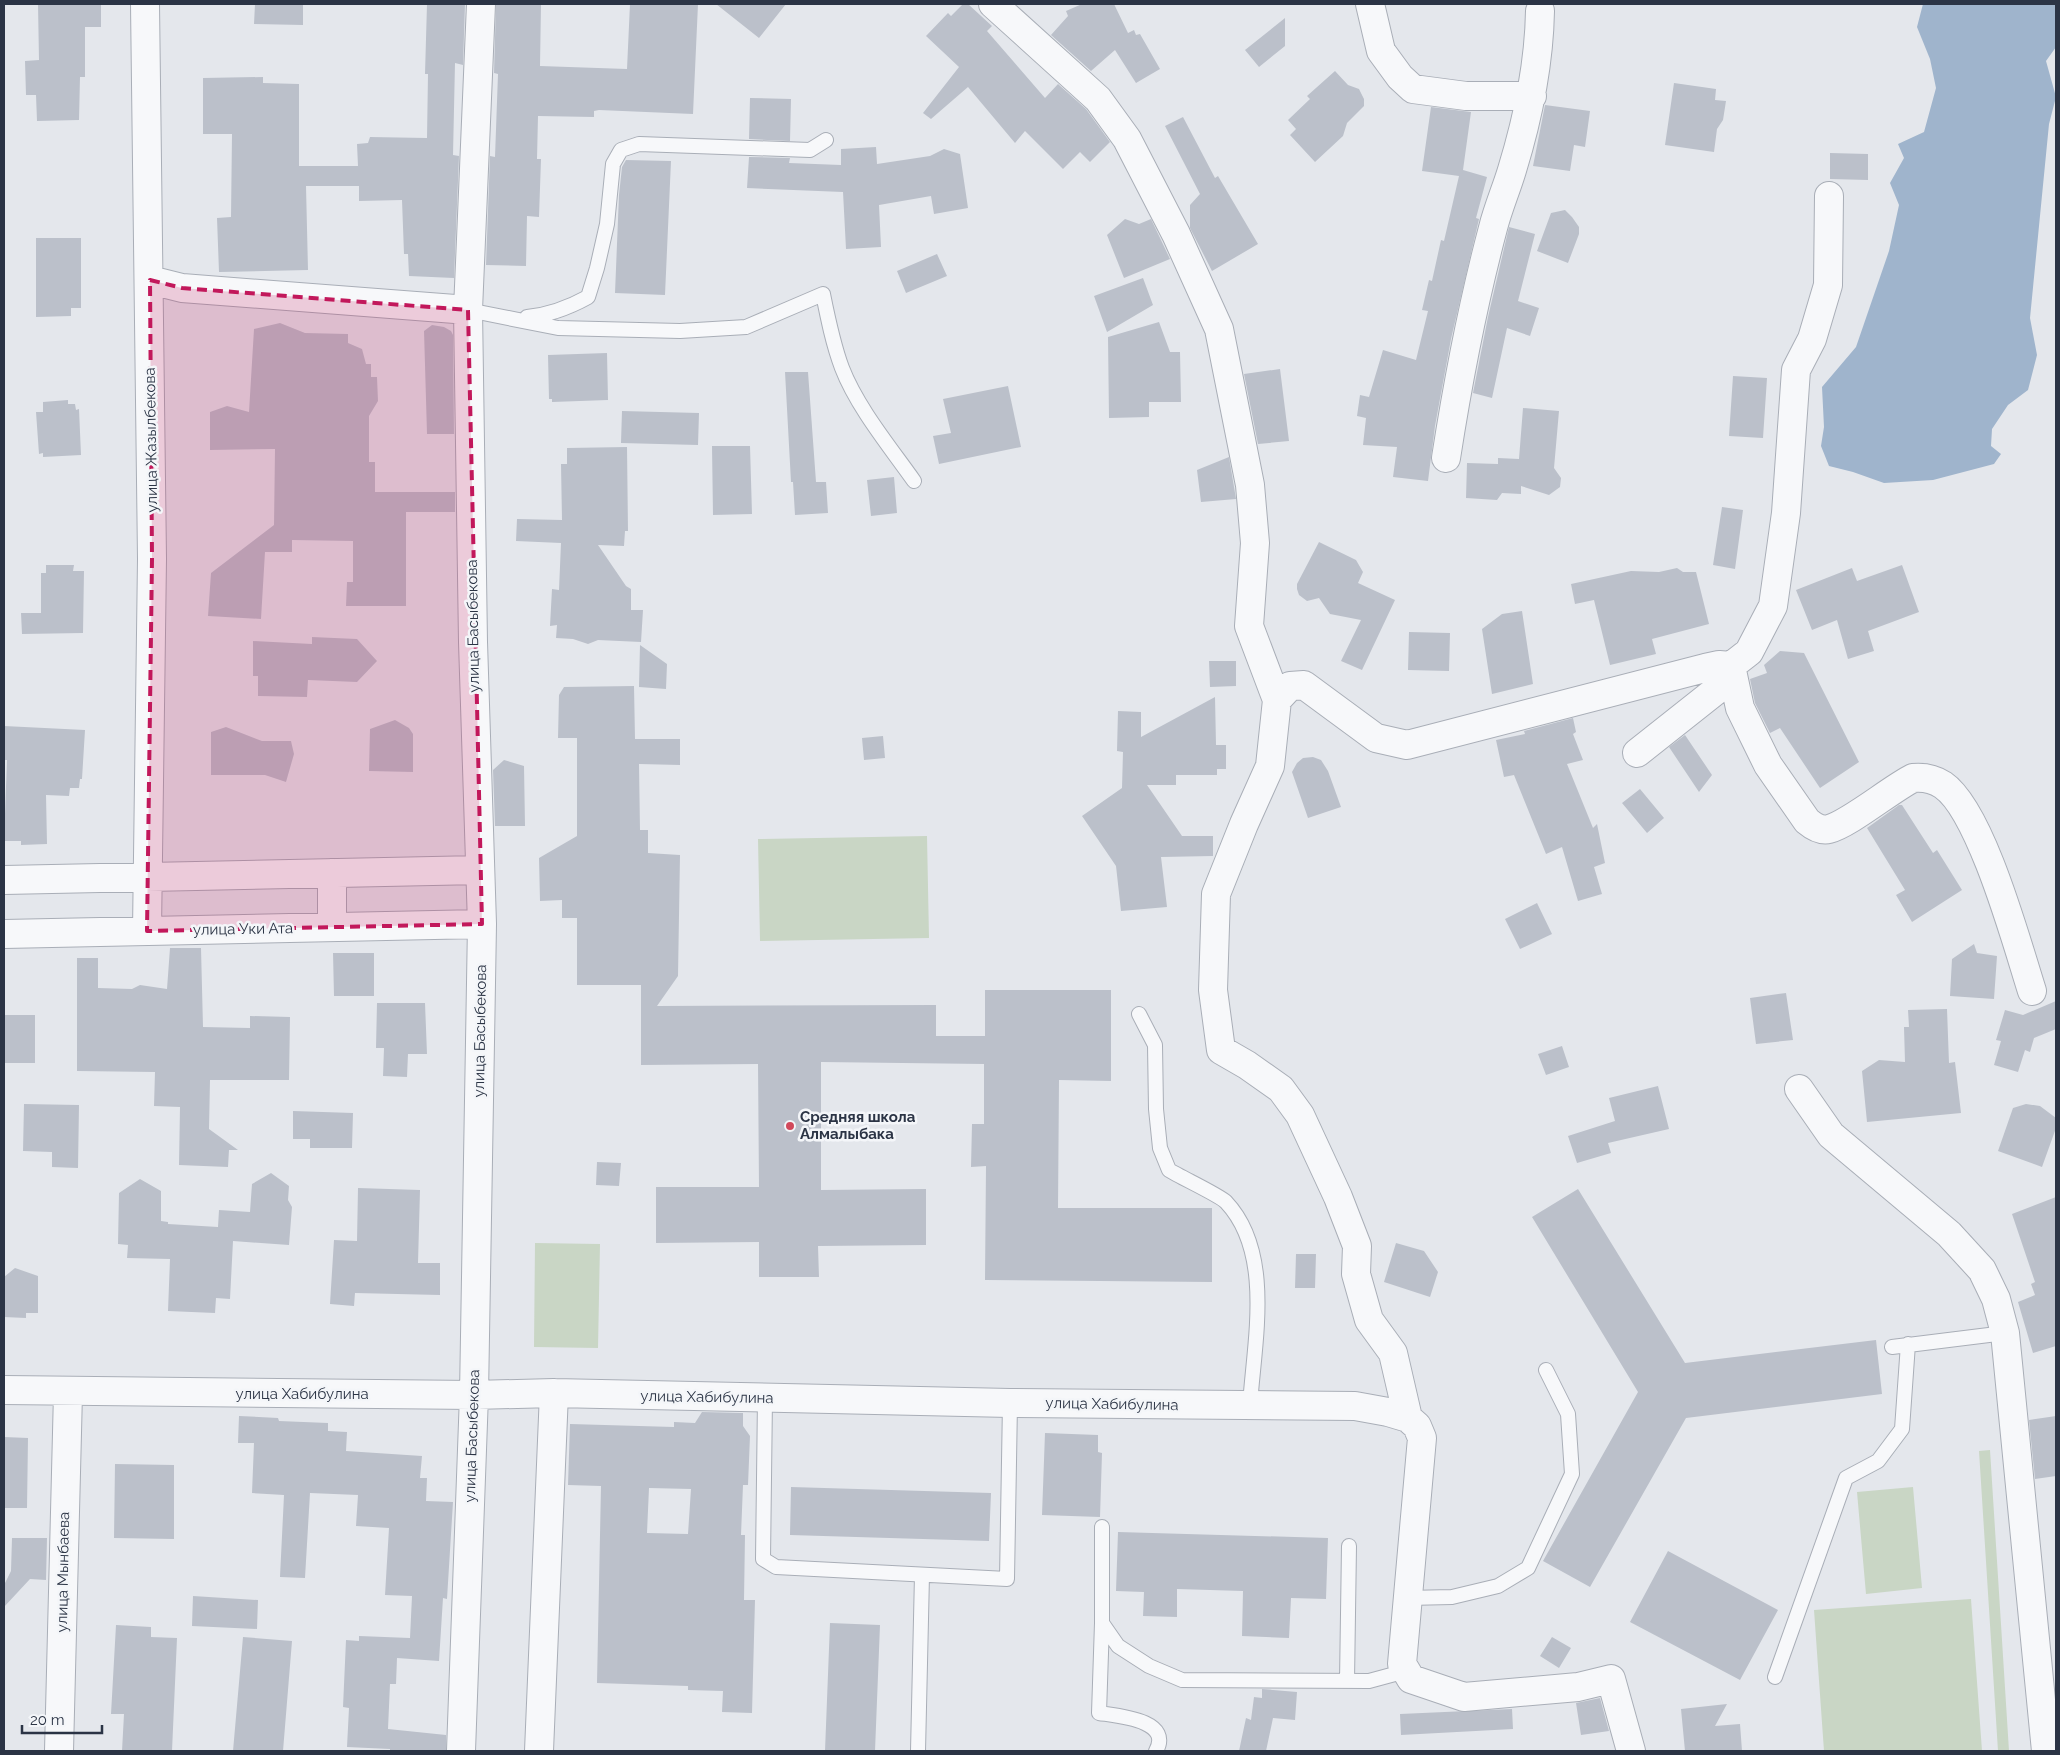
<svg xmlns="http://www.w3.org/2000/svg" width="2060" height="1755" viewBox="0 0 2060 1755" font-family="Raleway,sans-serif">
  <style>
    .green { fill: #c9d6c5 }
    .water { fill: #9fb4cc }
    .building { fill: #bbc0ca; fill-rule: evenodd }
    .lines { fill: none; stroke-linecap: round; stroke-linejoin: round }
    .service-casing { stroke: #a9aeb7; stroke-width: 16 }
    .minor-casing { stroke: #a9aeb7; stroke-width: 30 }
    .service { stroke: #f7f8fa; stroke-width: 14 }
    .minor { stroke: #f7f8fa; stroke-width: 28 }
    .marked { fill: #c2185b; fill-opacity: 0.2; stroke: #c2185b; stroke-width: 4; stroke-dasharray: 10 6; stroke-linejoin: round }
    .poi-dot { fill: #d1495b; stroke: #f4f6f9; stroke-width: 2 }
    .labels { text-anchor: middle; stroke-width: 5; stroke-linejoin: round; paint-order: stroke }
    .street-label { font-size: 15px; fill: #2b3445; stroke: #f4f6f9 }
    .poi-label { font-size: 15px; font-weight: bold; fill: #2b3445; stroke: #f4f6f9; text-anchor: start }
  </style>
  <rect width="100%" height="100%" fill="#e4e7ec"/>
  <!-- green -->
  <path class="green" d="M 927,836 L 929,938 L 760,941 L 758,839 Z
    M 535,1243 L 600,1244 L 598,1348 L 534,1347 Z
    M 1990,1450 L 2009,1751 L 1998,1751 L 1979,1451 Z
    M 1913,1487 L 1922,1588 L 1866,1594 L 1857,1492 Z
    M 1971,1599 L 1982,1751 L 1824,1751 L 1814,1610 Z"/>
  <!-- water -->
  <path class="water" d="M 1923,4 L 2056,4 L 2056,47 L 2046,61 L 2056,97 L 2049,124 L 2030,318 L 2037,355 L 2028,390 L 2008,405 L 1992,429 L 1991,446 L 2001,454 L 1994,464 L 1933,480 L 1884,483 L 1853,472 L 1829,466 L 1821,446 L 1824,427 L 1822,387 L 1856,347 L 1889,251 L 1899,205 L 1890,183 L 1904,158 L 1898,144 L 1924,132 L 1936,88 L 1930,59 L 1917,27 Z"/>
  <!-- building -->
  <path class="building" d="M 38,4 L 101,5 L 101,27 L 85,27 L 85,77 L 80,77 L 79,120 L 37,121 L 36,95 L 26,95 L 25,61 L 39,60 Z
    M 255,4 L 303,4 L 303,25 L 254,24 Z
    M 427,4 L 465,4 L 463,65 L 455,63 L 453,155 L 459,156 L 454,278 L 409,276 L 408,254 L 404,254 L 402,200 L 359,201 L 359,186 L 306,186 L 308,270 L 219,272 L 217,218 L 231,217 L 232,134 L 203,134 L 203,78 L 263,77 L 263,83 L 299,84 L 299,166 L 358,166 L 357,144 L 368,143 L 370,137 L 427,138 L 428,74 L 425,74 Z
    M 496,4 L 541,4 L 540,66 L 627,69 L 630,4 L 698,4 L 693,114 L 599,110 L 594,111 L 594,117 L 538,116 L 537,159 L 541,159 L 539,217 L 527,216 L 526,266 L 486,265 L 490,156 L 495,157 L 498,74 L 494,73 Z
    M 716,4 L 786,4 L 759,38 Z
    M 963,4 L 968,4 L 992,26 L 987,31 L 1045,98 L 1058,84 L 1086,109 L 1110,142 L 1090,162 L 1080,152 L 1063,169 L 1025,131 L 1015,143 L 968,87 L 931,119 L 923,113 L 959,67 L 926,36 L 948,13 L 951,16 Z
    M 1082,4 L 1114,4 L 1128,33 L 1134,30 L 1136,35 L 1140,34 L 1160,69 L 1136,83 L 1115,50 L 1091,71 L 1051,35 L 1068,16 L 1066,11 Z
    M 1285,18 L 1285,46 L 1259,67 L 1245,50 Z
    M 1335,71 L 1348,85 L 1359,89 L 1364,99 L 1364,106 L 1347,123 L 1343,136 L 1315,162 L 1290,135 L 1296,129 L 1288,120 L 1310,99 L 1307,96 Z
    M 1674,83 L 1716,89 L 1715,100 L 1726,101 L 1723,120 L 1717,129 L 1714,152 L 1665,145 Z
    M 750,98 L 791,99 L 790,141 L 749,139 Z
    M 1545,105 L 1590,111 L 1585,147 L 1574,145 L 1570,171 L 1533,166 Z
    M 1431,107 L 1471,112 L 1463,170 L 1487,177 L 1476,218 L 1479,219 L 1451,339 L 1435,426 L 1428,481 L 1393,477 L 1397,447 L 1363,445 L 1366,418 L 1357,416 L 1360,395 L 1369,397 L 1383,350 L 1416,360 L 1428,311 L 1422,310 L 1429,280 L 1432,281 L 1441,240 L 1444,241 L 1459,176 L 1422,171 Z
    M 1183,117 L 1215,178 L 1218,176 L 1258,244 L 1212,271 L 1190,228 L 1190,205 L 1200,194 L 1165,126 Z
    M 876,147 L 877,164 L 930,156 L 944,149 L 960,154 L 968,208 L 934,214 L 931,196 L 879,205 L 881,247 L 846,249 L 843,192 L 747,188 L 749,157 L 790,158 L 789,163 L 841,165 L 841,149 Z
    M 1830,153 L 1868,154 L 1868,180 L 1830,179 Z
    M 626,160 L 671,161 L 665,295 L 615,293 L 619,195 L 622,167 Z
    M 1565,210 L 1572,217 L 1579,227 L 1579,234 L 1568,263 L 1537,251 L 1551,213 Z
    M 1125,219 L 1139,224 L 1151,219 L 1170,259 L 1124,278 L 1107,235 Z
    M 1509,227 L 1535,234 L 1518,301 L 1539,308 L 1530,336 L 1507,328 L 1492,398 L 1473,393 L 1488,317 Z
    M 36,238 L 81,238 L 81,308 L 71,308 L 71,316 L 36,317 Z
    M 937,254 L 947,276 L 906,293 L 897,271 Z
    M 1143,278 L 1153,305 L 1107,332 L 1094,296 Z
    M 1159,322 L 1170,352 L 1180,352 L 1181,402 L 1149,402 L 1149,417 L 1109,418 L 1108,337 Z
    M 280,323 L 305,333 L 348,334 L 348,343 L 362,349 L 366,364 L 371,364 L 371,377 L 377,377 L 378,401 L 369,416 L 369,462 L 375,462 L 375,492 L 455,492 L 455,512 L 406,512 L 406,606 L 346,606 L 347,582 L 353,582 L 353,541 L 292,540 L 292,552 L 265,552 L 261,619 L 208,616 L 211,573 L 274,525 L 275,449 L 210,450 L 210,412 L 227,406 L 249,412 L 254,329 Z
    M 432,325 L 444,327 L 451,331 L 453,335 L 454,434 L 427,434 L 424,331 Z
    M 607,353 L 608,400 L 552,402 L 552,399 L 549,399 L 548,355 Z
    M 1280,369 L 1289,441 L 1258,444 L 1244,374 Z
    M 785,372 L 808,372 L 816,482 L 826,482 L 828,513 L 795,515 L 793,482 L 791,482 Z
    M 1733,376 L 1767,378 L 1763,438 L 1729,436 Z
    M 1008,386 L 1021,447 L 939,464 L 933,436 L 951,433 L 943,399 Z
    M 68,400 L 68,404 L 75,404 L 76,410 L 79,409 L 81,455 L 43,457 L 43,453 L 39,454 L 36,412 L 43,412 L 43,402 Z
    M 1523,408 L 1559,411 L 1554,468 L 1561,478 L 1560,487 L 1549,495 L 1521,486 L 1521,494 L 1502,493 L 1497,500 L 1466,498 L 1467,463 L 1498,464 L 1498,458 L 1519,459 Z
    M 622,411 L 699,413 L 698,445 L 621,443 Z
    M 712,446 L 750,446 L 752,514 L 713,515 Z
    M 627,447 L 628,531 L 625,531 L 624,546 L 598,545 L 626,586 L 631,589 L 631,610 L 643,610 L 641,642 L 598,640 L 588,644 L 573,639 L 556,638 L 557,625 L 550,626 L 552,589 L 559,590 L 561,543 L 516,541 L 517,519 L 562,520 L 561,464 L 567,464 L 567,448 Z
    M 1229,457 L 1236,499 L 1201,502 L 1197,470 Z
    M 894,477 L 897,513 L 871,516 L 867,480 Z
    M 1722,507 L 1743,510 L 1735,569 L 1713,565 Z
    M 1319,542 L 1356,560 L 1363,572 L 1358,583 L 1395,600 L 1362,670 L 1341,661 L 1361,620 L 1330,614 L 1319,598 L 1307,601 L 1299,595 L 1297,589 L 1297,584 Z
    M 46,565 L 74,565 L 73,571 L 84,571 L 83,633 L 22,634 L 21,613 L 41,613 L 41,573 L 46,573 Z
    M 1902,565 L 1919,612 L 1868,631 L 1874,651 L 1848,659 L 1837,620 L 1812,630 L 1796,590 L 1852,568 L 1857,581 Z
    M 1677,568 L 1683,572 L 1696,572 L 1709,624 L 1652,639 L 1656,654 L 1610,665 L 1594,600 L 1575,604 L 1571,584 L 1631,571 L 1659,572 Z
    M 1522,611 L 1533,684 L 1492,694 L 1482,629 L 1502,614 Z
    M 1409,632 L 1450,633 L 1449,671 L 1408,670 Z
    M 312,637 L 357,639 L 377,661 L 357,682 L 308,680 L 307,697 L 258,696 L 258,676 L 253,676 L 253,641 L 312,644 Z
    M 640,645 L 667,664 L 666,689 L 639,687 Z
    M 1780,651 L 1804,653 L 1859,762 L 1820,788 L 1780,728 L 1770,733 L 1755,703 L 1750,679 L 1767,673 L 1764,665 Z
    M 1209,661 L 1236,661 L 1236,686 L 1210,687 Z
    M 634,686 L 635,739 L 680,739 L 680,765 L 639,764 L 640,830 L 648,830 L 648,853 L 680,855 L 678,976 L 657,1006 L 936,1005 L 936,1036 L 985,1036 L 985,990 L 1111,990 L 1111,1081 L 1059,1080 L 1058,1208 L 1212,1208 L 1212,1282 L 985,1280 L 986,1166 L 971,1167 L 972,1124 L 984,1124 L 984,1064 L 821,1062 L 821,1190 L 926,1189 L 926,1245 L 818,1246 L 819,1277 L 759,1277 L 759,1242 L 656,1243 L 656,1187 L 759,1187 L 758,1064 L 641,1065 L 641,985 L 577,985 L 577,918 L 562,918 L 562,900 L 540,901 L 539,858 L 577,836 L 577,738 L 558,738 L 559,695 L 564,687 Z
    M 1215,697 L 1216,745 L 1226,745 L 1226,769 L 1217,769 L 1217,775 L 1176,775 L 1176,785 L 1147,785 L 1182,836 L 1213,836 L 1213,856 L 1161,857 L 1167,907 L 1121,911 L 1116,866 L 1082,816 L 1122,788 L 1123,752 L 1117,751 L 1118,711 L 1141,712 L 1141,737 Z
    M 1573,718 L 1576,732 L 1573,734 L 1583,760 L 1567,764 L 1593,828 L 1597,824 L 1605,863 L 1594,867 L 1602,894 L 1578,901 L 1562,847 L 1546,854 L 1514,775 L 1504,777 L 1496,740 L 1525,734 L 1524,731 Z
    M 395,720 L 409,728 L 413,734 L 413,772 L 369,771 L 370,729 Z
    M 4,726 L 85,730 L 82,779 L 80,779 L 79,788 L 70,788 L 69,796 L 46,795 L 47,844 L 21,845 L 21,841 L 4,841 L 7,760 L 4,760 Z
    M 226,727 L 262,741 L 291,741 L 294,754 L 286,782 L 265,775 L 211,775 L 211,732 Z
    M 1685,735 L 1712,775 L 1699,792 L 1669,747 Z
    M 883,736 L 885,758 L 864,760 L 862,738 Z
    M 1313,757 L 1321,760 L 1328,771 L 1341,807 L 1308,818 L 1292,772 L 1297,763 L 1303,758 Z
    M 504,760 L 524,766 L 525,826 L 495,826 L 493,770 Z
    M 1640,789 L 1664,818 L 1647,833 L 1622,803 Z
    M 1899,805 L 1902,805 L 1933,853 L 1937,850 L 1962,890 L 1912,922 L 1896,895 L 1905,890 L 1867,828 Z
    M 1537,903 L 1552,934 L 1520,949 L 1505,919 Z
    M 1974,944 L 1977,953 L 1997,956 L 1994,999 L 1950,996 L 1952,959 Z
    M 170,948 L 201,948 L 203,1027 L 250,1028 L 250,1016 L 290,1017 L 289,1080 L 210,1080 L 209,1129 L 238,1150 L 229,1150 L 228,1167 L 179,1165 L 180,1107 L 154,1106 L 155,1072 L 77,1071 L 77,958 L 98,958 L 98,988 L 132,989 L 140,985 L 167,989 Z
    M 333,953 L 374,953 L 374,996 L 334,996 Z
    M 1786,993 L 1793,1040 L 1756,1044 L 1750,998 Z
    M 2056,1001 L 2056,1029 L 2034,1038 L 2030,1052 L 2025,1050 L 2018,1072 L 1994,1065 L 2001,1041 L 1996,1040 L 2005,1010 L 2023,1015 Z
    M 377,1003 L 425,1003 L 427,1054 L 408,1054 L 407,1077 L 383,1076 L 384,1048 L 376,1048 Z
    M 1947,1009 L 1949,1063 L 1955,1062 L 1961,1113 L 1867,1122 L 1862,1071 L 1879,1060 L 1905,1062 L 1904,1027 L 1909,1027 L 1908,1010 Z
    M 4,1015 L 35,1015 L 35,1063 L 4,1063 Z
    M 1562,1046 L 1569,1067 L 1546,1075 L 1538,1054 Z
    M 1658,1086 L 1669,1129 L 1608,1143 L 1611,1153 L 1577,1163 L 1568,1136 L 1615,1121 L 1609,1098 Z
    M 24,1104 L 79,1105 L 78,1168 L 52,1167 L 52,1152 L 23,1151 Z
    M 2026,1104 L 2040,1106 L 2056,1118 L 2056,1128 L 2042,1167 L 1998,1151 L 2013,1108 Z
    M 293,1111 L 353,1113 L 352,1148 L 310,1148 L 310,1139 L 293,1139 Z
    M 597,1162 L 621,1163 L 619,1186 L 596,1185 Z
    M 271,1173 L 289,1186 L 288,1200 L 292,1207 L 289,1245 L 233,1241 L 230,1299 L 216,1298 L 215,1313 L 168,1311 L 170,1259 L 127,1258 L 128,1245 L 118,1244 L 119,1193 L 140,1179 L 161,1191 L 161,1221 L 168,1222 L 168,1224 L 218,1227 L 219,1210 L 250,1212 L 252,1184 Z
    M 358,1188 L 420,1190 L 418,1263 L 440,1263 L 440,1295 L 355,1293 L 354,1306 L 330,1304 L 334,1240 L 357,1241 Z
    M 1578,1189 L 1685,1363 L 1876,1340 L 1882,1394 L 1686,1418 L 1590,1587 L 1543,1561 L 1638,1392 L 1532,1217 Z
    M 2056,1197 L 2056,1346 L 2033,1353 L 2018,1302 L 2035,1295 L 2031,1284 L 2035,1282 L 2012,1214 Z
    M 1396,1243 L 1424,1251 L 1438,1272 L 1430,1297 L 1384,1282 Z
    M 1296,1254 L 1316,1254 L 1315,1288 L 1295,1288 Z
    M 15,1268 L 38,1276 L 38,1313 L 26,1313 L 26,1318 L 4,1317 L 4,1277 Z
    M 702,1412 L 743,1413 L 743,1426 L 750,1436 L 748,1485 L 743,1485 L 741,1535 L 745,1535 L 744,1600 L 755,1600 L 752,1713 L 722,1712 L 723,1691 L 688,1690 L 688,1686 L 597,1683 L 601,1486 L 568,1485 L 570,1424 L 674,1427 L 674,1422 L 695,1423 ZM 649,1488 L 691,1489 L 688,1534 L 647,1533 Z
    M 239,1416 L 278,1418 L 279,1421 L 328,1423 L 328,1431 L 347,1432 L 346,1451 L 422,1456 L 420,1478 L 427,1478 L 426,1501 L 453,1502 L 447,1599 L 443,1598 L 439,1661 L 397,1658 L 396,1684 L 390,1684 L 388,1729 L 446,1735 L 446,1751 L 390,1751 L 390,1749 L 347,1747 L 349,1708 L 343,1707 L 346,1640 L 359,1641 L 359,1636 L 410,1638 L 412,1596 L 385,1595 L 389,1528 L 356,1526 L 358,1495 L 310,1493 L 305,1578 L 280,1577 L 284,1495 L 252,1493 L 254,1443 L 238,1443 Z
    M 2056,1416 L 2056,1476 L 2035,1479 L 2029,1420 Z
    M 1045,1433 L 1098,1435 L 1098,1452 L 1102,1453 L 1100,1517 L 1042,1515 Z
    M 4,1437 L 28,1438 L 27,1508 L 4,1508 Z
    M 115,1464 L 174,1465 L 174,1539 L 114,1538 Z
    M 791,1487 L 991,1493 L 989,1541 L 790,1535 Z
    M 1118,1532 L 1328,1538 L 1326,1599 L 1291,1598 L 1289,1638 L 1242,1636 L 1243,1591 L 1177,1589 L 1177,1617 L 1143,1616 L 1144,1592 L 1116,1591 Z
    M 12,1538 L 47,1538 L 46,1580 L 30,1579 L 4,1607 L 4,1585 L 11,1571 Z
    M 1668,1551 L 1778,1610 L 1740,1680 L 1630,1622 Z
    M 193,1596 L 258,1600 L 257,1629 L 192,1626 Z
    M 830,1623 L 880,1625 L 875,1751 L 825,1751 Z
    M 116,1625 L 151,1627 L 151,1637 L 177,1638 L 172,1751 L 122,1751 L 124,1714 L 111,1714 Z
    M 243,1637 L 292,1641 L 283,1751 L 233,1751 Z
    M 1552,1637 L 1571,1648 L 1559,1668 L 1540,1656 Z
    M 1262,1689 L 1297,1692 L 1295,1720 L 1273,1718 L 1266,1751 L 1239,1751 L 1246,1718 L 1251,1720 L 1254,1697 L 1262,1698 Z
    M 1600,1698 L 1609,1731 L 1581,1735 L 1576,1703 Z
    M 1727,1704 L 1715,1726 L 1740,1724 L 1742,1751 L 1685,1751 L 1681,1709 Z
    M 1512,1709 L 1513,1729 L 1401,1735 L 1400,1714 Z"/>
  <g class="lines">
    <!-- service casing -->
    <g class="service-casing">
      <path id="service" d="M 468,310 L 558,328 L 680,331 L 746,327 L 823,294 C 828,319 833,344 842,368 C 857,407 890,447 914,481
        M 527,317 C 550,315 568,308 588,297 L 597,268 L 607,224 L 613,164 L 621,150 L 639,144 L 810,150 L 826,140
        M 1139,1014 L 1155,1045 L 1156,1109 L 1160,1148 L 1169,1170 C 1180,1177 1219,1195 1226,1202 C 1274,1253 1254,1342 1250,1405
        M 1892,1347 L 2005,1333
        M 765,1398 L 763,1559 L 776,1567 L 1007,1579 L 1010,1403
        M 1102,1527 L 1102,1623 L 1118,1646 L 1149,1666 L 1182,1680 L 1369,1681 L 1406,1671
        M 1407,1598 L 1452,1597 L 1498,1586 L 1528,1568 L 1572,1474 L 1568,1414 L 1546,1370
        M 1102,1623 L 1099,1713 C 1118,1716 1173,1720 1156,1751
        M 1775,1677 L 1846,1478 L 1878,1461 L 1902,1429 L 1908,1344
        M 1347,1681 L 1349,1546
        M 918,1751 L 922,1575"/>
    </g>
    <!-- minor casing -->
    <g class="minor-casing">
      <path id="minor" d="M 145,4 L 152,559 L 147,931
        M 993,4 L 1098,99 L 1127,139 L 1176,234 L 1219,329 L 1250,485 L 1255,543 L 1249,626 L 1277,700 L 1270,766 L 1244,824 L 1216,894 L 1213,990 L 1221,1050 L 1247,1065 L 1281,1089 L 1300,1115 L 1338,1197 L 1357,1246 L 1356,1274 L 1369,1320 L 1393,1353 L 1408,1418 L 1417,1426 L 1422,1438 L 1402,1664 L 1411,1679 L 1464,1697 L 1578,1687 L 1611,1679 L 1631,1751
        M 1370,4 L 1381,51 L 1400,77 L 1413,89 L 1466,96 L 1532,96
        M 150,280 L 182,288 L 468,310
        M 1446,458 C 1458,381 1473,303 1493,228 C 1498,208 1506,190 1512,170 C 1528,118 1539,65 1540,11
        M 1731,666 L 1749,652 L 1773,606 L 1786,513 L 1796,370 L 1812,339 L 1828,285 L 1829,196
        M 1277,700 L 1290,686 L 1304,685 L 1376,738 L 1407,745 L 1705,668 L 1719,665 L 1731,666 L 1740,708 L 1768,765 L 1807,821 C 1813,826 1821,831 1829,829 C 1849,824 1891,789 1913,778 C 1924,777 1934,779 1943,785 C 1981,811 2017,944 2032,991
        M 1637,753 L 1733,677
        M 4,880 L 480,870
        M 332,927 L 332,873
        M 4,934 L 482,924
        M 1799,1089 L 1831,1135 L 1949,1234 L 1982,1270 L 1996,1299 L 2005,1333 L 2046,1751
        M 4,1390 L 474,1395 L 554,1393 L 1010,1403 L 1355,1406 L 1388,1412 L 1408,1418
        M 59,1751 L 68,1393
        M 461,1751 L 474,1395 L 482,924 L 473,642 L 468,310 L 481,4
        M 539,1751 L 554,1393"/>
    </g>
    <!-- service -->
    <use href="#service" class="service"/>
    <!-- minor -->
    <use href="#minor" class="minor"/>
  </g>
  <!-- marked area -->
  <path class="marked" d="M 150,280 L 182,288 L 468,310 L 482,924 L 147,931 L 152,559 Z"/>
  <!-- markers -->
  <circle class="poi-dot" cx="790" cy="1126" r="5"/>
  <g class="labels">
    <!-- street labels -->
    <g class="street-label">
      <text transform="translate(151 440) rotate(-91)" y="5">улица Жазылбекова</text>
      <text transform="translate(473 626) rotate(-91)" y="5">улица Басыбекова</text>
      <text transform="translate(243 929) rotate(-1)" y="5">улица Уки Ата</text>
      <text transform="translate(480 1031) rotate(-89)" y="5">улица Басыбекова</text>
      <text x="302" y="1399">улица Хабибулина</text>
      <text transform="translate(707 1397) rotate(1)" y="5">улица Хабибулина</text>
      <text transform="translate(1112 1404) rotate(1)" y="5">улица Хабибулина</text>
      <text transform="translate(472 1436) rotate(-88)" y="5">улица Басыбекова</text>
      <text transform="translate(63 1572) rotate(-89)" y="5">улица Мынбаева</text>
    </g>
    <!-- poi labels -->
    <g class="poi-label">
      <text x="800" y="1122">Средняя школа<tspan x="800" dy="17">Алмалыбака</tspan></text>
    </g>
  </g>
  <!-- border -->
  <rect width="2060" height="1755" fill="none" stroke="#2b3445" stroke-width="10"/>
  <!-- scale -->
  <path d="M22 1725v8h80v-8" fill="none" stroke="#2b3445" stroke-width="2.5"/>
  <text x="30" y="1725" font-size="15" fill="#2b3445" stroke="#f4f6f9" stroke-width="4" paint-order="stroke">20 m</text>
</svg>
